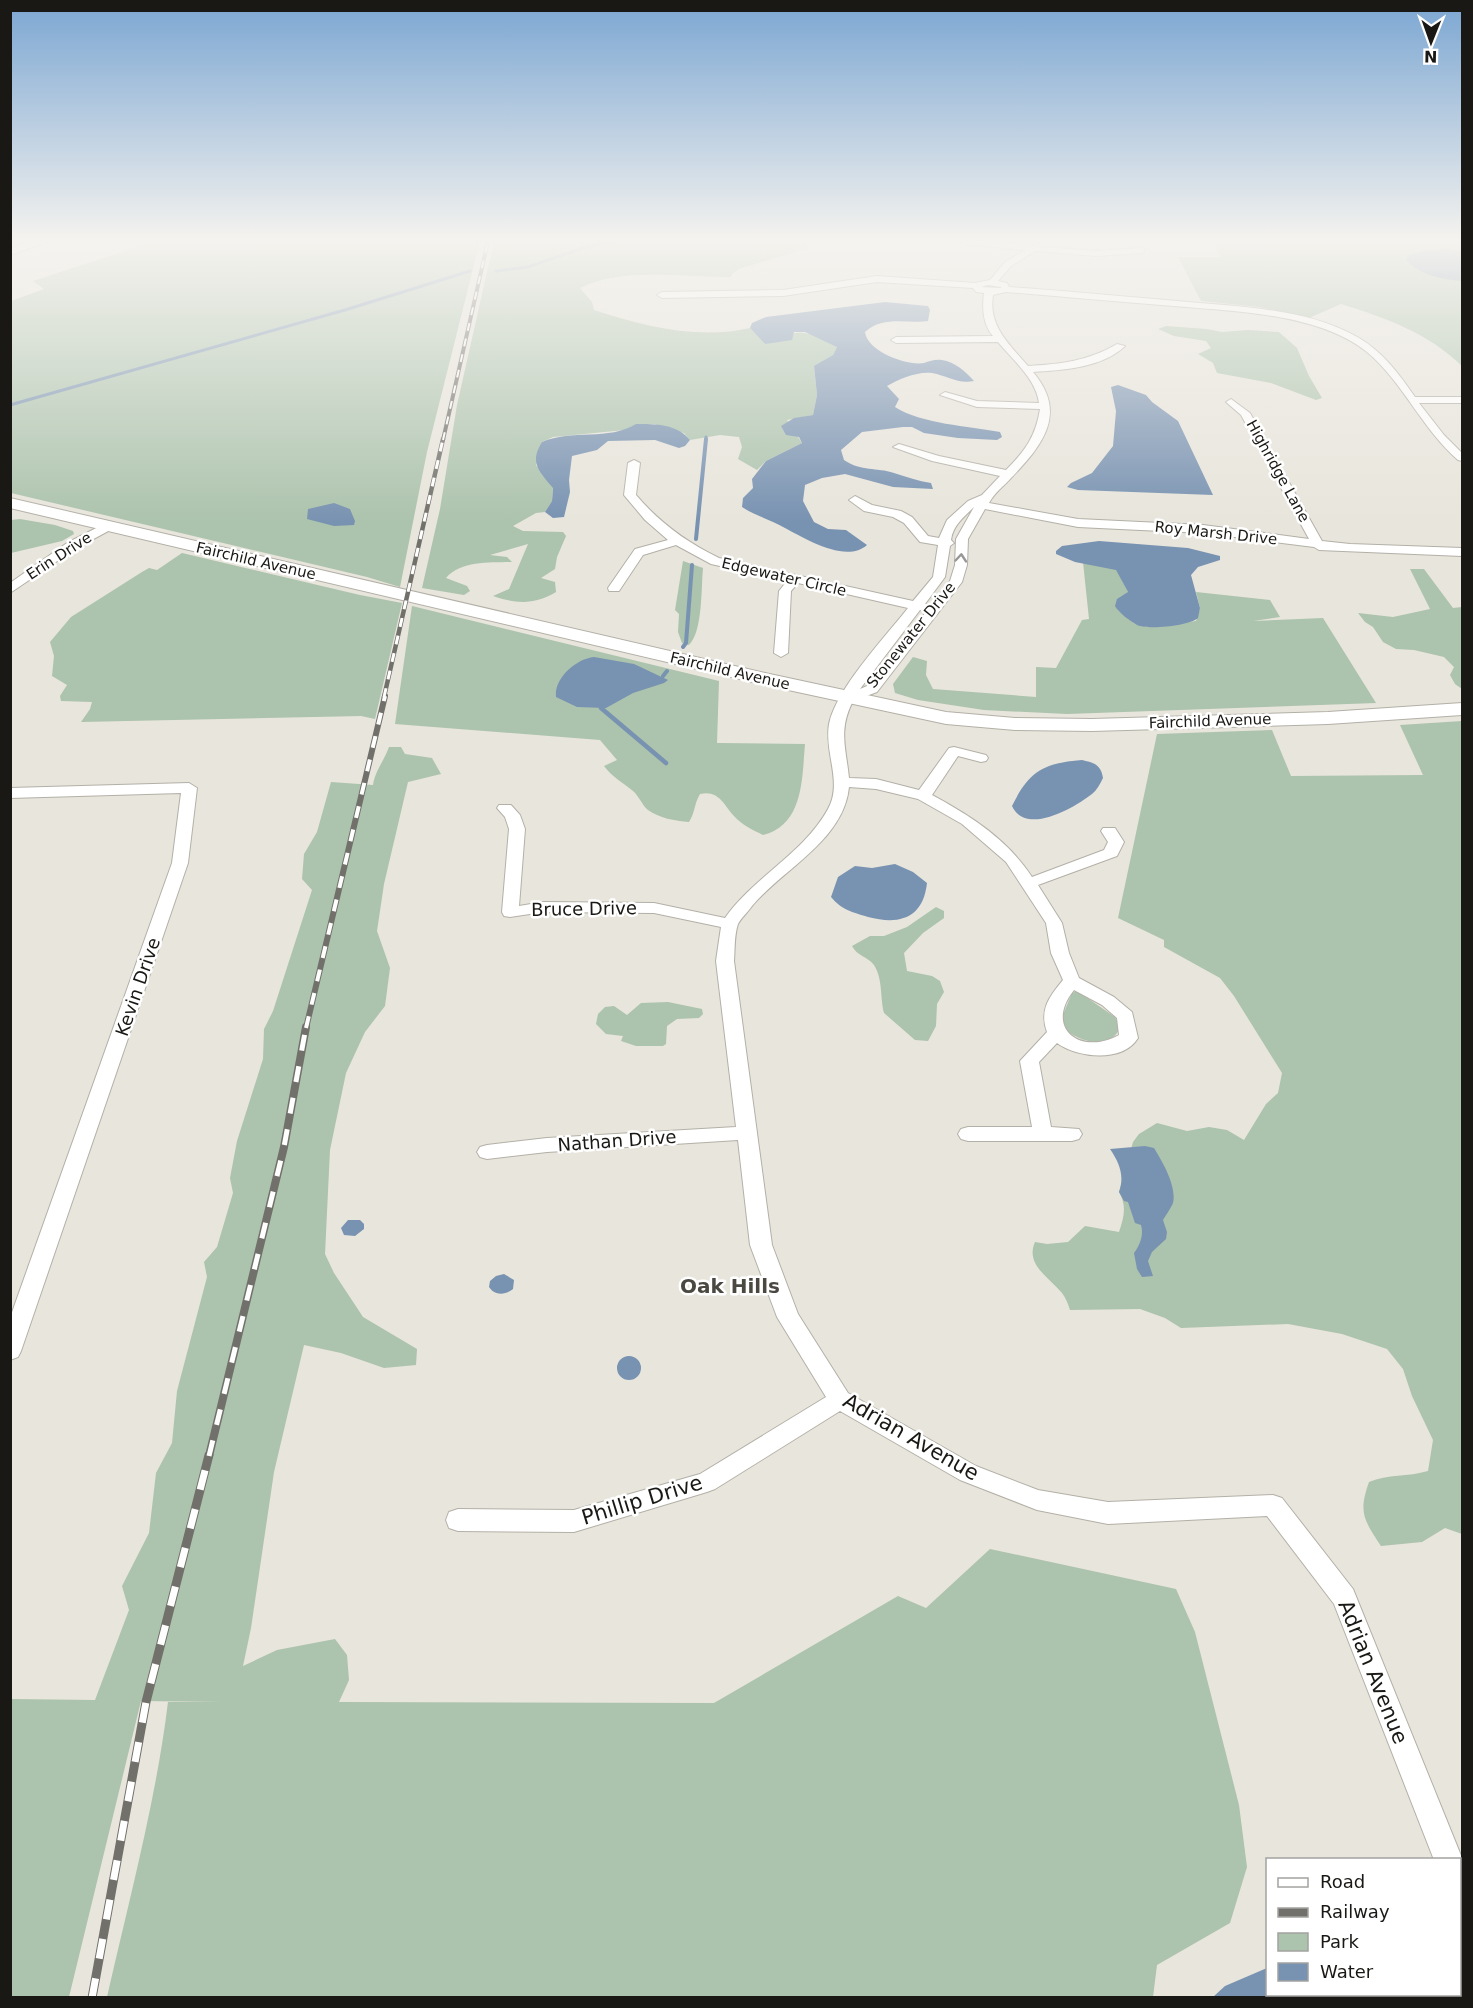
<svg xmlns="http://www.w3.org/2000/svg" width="1473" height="2008" viewBox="0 0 1473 2008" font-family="'DejaVu Sans',sans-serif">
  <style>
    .green { fill: #acc3ad }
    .water { fill: #7892b1 }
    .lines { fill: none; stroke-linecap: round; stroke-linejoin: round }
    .stream-far2 { stroke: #7892b1; stroke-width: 3 }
    .stream-far1 { stroke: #7892b1; stroke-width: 4 }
    .stream { stroke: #7892b1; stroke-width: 4.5 }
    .minor-casing { stroke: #b3b0a7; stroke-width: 2 }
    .tertiary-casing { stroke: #b3b0a7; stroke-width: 3 }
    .secondary-casing { stroke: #b3b0a7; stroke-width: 2 }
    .minor { fill: #fff; fill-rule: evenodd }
    .tertiary { fill: #fff; fill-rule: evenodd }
    .secondary { fill: #fff; fill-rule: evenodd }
    .rail-far4-casing { stroke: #72706a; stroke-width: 4 }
    .rail-far3-casing { stroke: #72706a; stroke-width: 4.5 }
    .rail-far2-casing { stroke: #72706a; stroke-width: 6 }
    .rail-far1-casing { stroke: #72706a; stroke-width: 8 }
    .rail-casing { stroke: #72706a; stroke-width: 9 }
    .rail-far4 { stroke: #fff; stroke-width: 2; stroke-dasharray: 8; stroke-linecap: butt }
    .rail-far3 { stroke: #fff; stroke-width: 3; stroke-dasharray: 9; stroke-linecap: butt }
    .rail-far2 { stroke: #fff; stroke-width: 4; stroke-dasharray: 12; stroke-linecap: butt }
    .rail-far1 { stroke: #fff; stroke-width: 5; stroke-dasharray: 16; stroke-linecap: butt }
    .rail { stroke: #fff; stroke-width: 7; stroke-dasharray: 20; stroke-linecap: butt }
    .oneway { stroke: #989795 }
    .labels { text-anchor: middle; stroke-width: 5; stroke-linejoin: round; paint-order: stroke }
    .far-street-label { font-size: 15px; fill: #191814; stroke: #fff }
    .street-label { font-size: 18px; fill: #191814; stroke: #fff }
    .neighbourhood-label { font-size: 20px; font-weight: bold; fill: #4a4840; stroke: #fff }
    .near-street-label { font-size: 21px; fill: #191814; stroke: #fff }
  </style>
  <rect width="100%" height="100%" fill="#e8e5dc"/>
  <!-- green -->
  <path class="green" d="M 155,241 L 480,241 L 427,452 L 400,587 L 367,577 L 11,493 L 11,301 L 44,289 L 33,281 Z
    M 494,241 L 817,241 L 798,251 L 739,269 L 732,274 L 731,277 C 682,278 626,266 580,288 L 592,302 L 594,310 C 643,326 698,340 750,328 L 765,344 C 787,335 797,327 820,338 C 826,341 832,343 837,347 L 833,355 L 814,367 L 817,395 L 813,415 L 787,420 L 802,443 L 766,461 L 756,471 L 757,470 L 738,459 L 742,447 L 739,437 L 720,435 L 690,440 L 684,433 L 654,424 L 637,424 L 625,430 L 553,437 L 542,442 L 536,465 L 553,487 L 552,501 L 545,512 L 536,513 L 513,526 L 523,531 L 563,532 L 566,536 L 557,557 L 555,569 L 541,578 L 555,582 L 556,592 C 534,605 517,604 493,596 L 509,589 L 528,544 L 490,555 L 507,557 L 512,562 C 489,563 462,560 446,578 L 467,586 L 470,591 L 464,595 L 422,588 L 440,509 L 457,405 Z
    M 1212,241 L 1462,241 L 1462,366 C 1428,333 1386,318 1341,304 L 1309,318 L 1259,307 L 1201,301 L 1178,257 L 1221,257 Z
    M 1166,326 L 1207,329 L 1222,332 L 1248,330 L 1279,332 L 1297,348 L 1309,376 L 1322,398 L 1316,400 L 1271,383 L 1217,373 L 1213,363 L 1198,354 L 1211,348 L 1206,341 L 1174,336 L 1158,329 Z
    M 20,519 L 55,525 L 73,531 L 74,534 L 62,541 L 11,553 L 11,520 Z
    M 182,553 L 360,595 L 402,603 L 375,719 L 361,716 L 81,722 L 90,709 L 92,702 L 61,701 L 60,696 L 67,685 L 52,676 L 54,656 L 50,642 L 71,617 L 142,572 L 149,568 L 157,570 Z
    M 683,561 L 703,568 C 701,588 703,631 689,645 L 682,643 L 678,632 L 679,614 L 675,610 Z
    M 1083,562 L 1116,569 L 1128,592 L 1118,610 L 1135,624 L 1147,627 L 1196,621 L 1200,608 L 1196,592 L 1270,600 L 1280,617 L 1253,621 L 1323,618 L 1376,703 L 1067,714 L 984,710 L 918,700 L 895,693 L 893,684 L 913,657 L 927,661 L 926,675 L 933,689 L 1036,697 L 1036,667 L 1056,668 L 1082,620 L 1089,619 Z
    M 1410,569 L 1424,569 L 1453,608 L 1462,607 L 1462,689 L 1455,684 L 1450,675 L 1454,667 L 1444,657 L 1414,650 L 1396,649 L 1383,642 L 1373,627 L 1365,622 L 1358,613 L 1393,617 L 1430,609 Z
    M 412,606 L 719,681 L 717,743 L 805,744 C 802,777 804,825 763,835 C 753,830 742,825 734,816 C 723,804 719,790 700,794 C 694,804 695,813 689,822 C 675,821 659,818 648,810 C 642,805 639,796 633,791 C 622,782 612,777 604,766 L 617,760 L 600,740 L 395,724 Z
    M 1462,721 L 1462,1534 L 1445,1528 L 1422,1542 L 1381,1546 C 1364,1520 1358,1513 1369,1482 C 1388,1474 1408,1477 1428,1471 L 1433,1440 L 1412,1396 L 1403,1369 L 1387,1349 L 1342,1334 L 1288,1324 L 1181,1328 L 1165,1318 L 1140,1309 L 1070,1310 C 1068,1304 1066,1298 1062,1293 C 1049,1277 1025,1265 1035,1242 L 1047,1244 L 1068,1242 L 1085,1226 L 1119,1232 C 1124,1217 1127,1206 1119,1192 L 1133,1142 L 1139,1134 L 1157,1123 L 1187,1131 L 1209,1127 L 1227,1130 L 1244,1140 L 1266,1104 L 1278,1093 L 1282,1073 L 1234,996 L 1220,978 L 1164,947 L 1164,940 L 1118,918 L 1157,734 L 1272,730 L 1291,776 L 1423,775 L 1400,725 Z
    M 389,747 L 401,747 L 405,754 L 432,758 L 441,774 L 408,782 L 384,884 L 377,931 L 390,968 L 385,1006 L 365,1032 L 346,1073 L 330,1150 L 325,1254 L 334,1273 L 363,1317 L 417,1349 L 416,1365 L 384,1368 L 341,1353 L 304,1345 L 274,1472 L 251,1628 L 243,1666 L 277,1650 L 335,1639 L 347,1655 L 349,1680 L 339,1702 L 714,1703 L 898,1596 L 926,1608 L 990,1549 L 1176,1589 L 1195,1632 L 1239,1805 L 1247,1867 L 1230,1923 L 1157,1965 L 1153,1997 L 107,1997 C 129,1900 156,1801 168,1702 L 223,1702 L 141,1701 L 69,1997 L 11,1997 L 11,1699 L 95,1700 L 129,1610 L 122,1586 L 149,1533 L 156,1473 L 172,1443 L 177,1391 L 207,1277 L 204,1262 L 217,1247 L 233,1193 L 230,1178 L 237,1141 L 263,1059 L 264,1029 L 273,1011 L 312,890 L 302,879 L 304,854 L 317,832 L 331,782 L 373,785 C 375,771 384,761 389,747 Z
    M 936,907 L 944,911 L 944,918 L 923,933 L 904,953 L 907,971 L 932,976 L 940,981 L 944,992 L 937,1004 L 936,1026 L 928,1041 L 915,1040 L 884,1013 C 880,998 883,979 874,965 C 867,956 857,956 852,946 L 870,936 L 884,936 L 907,927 Z
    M 1077,991 L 1115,1017 L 1120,1028 C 1109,1052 1077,1041 1062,1027 L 1062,1017 L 1072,993 Z
    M 668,1002 L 702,1009 L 703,1014 L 699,1018 L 677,1019 L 667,1026 L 666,1044 L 663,1046 L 636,1046 L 621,1041 L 623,1036 L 606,1034 L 596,1024 L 598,1014 L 605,1007 L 614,1006 L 627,1015 L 641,1003 Z"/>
  <!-- water -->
  <path class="water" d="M 1450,249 L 1462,251 L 1462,281 C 1442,279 1421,276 1406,260 L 1408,255 L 1425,250 Z
    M 885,302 L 928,306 L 930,310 L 928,321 C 908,324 883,315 865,332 C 867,351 906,366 924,363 C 930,361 935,359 942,360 C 955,362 965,371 974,381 C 957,384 948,376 932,373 C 918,371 899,379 887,386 L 899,399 L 895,407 C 921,424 969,426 1000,432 L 1002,437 L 997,440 L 958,438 L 924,433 L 912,427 L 903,427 L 862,432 L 841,450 L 844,460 C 862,472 876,467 894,473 C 907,477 918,481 931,483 L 933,489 L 893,487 L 845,474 L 822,478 L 805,485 L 803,501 L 814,522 L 828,529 L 846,530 L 867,545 C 846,564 804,538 785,528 C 771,520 756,516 742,507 L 743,498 L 753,488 L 752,479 L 766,461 L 802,443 L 799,437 L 786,435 L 781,426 L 794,418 L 813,415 L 817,395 L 814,366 L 833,355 L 837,347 L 805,332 L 794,332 L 792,340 L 765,344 L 750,328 L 752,323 L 766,317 Z
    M 1118,385 L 1146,395 L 1152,402 L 1178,421 L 1213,495 L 1078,490 L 1067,487 L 1071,483 L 1092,473 L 1113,446 L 1116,411 L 1111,387 Z
    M 636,424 C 656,424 677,424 690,440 L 685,446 L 679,448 L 655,440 L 608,441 L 597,450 L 572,456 L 569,480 L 570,492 L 564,517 L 553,518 L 545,512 L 552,501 L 553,488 C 539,471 529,463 542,442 C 572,429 609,441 636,424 Z
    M 334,503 L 350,509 L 355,521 L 354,525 L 334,526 L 307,519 L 308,509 Z
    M 1099,541 L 1188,548 L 1220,556 L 1220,560 L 1198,567 L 1191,575 L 1200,608 L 1198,618 C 1189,626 1148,630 1137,625 C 1130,621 1119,613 1115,606 L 1117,599 L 1128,592 L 1116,570 L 1075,562 L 1056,554 L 1056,551 L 1062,546 Z
    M 594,657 L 634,664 L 668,680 L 664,683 L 633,693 L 606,708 L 577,707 L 556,697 C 554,678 576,659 594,657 Z
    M 1082,760 C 1095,763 1101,765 1103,778 C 1100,784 1097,790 1092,794 C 1074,808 1026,836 1012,806 C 1029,771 1044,763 1082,760 Z
    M 895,864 L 913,872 L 927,883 C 923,919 899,925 868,917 C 852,912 842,910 831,897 L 838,877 L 855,866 L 872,868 Z
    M 1145,1146 L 1154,1148 C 1162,1161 1177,1186 1173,1203 C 1171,1208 1166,1215 1163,1220 L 1167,1232 L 1166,1239 L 1152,1252 L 1148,1261 L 1153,1276 L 1142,1277 L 1137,1269 L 1134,1253 C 1140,1245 1144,1235 1141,1225 L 1135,1223 L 1128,1202 L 1124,1201 L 1119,1192 C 1125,1176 1119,1162 1110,1149 Z
    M 348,1220 L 360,1220 L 364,1224 L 364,1229 L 355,1236 L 344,1235 L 341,1228 Z
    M 504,1274 L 514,1280 L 513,1289 C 505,1295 495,1296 489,1287 L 490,1281 L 496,1276 Z
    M617 1368a12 12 0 1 1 24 0a12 12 0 1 1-24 0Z
    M 1267,1968 L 1268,1994 L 1362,1996 L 1213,1997 L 1225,1986 Z"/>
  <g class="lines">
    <!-- stream-far2 -->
    <path class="stream-far2" d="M 496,271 L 528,267 L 583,248 L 612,241
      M 10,405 L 345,310 L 470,271
      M 706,440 L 706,437"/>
    <!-- stream-far1 -->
    <path class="stream-far1" d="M 696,539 L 706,439
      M 683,647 L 686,643 L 692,565
      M 663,676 L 667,671"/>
    <!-- stream -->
    <path class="stream" d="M 601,708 L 666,763"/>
    <!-- minor casing -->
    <g class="minor-casing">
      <path id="minor" d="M 960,241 L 991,241 L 1032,246 L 1038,243 L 1042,247 L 1096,251 L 1144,248 L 1144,252 L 1141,253 L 1096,256 L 1035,251 L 1011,266 L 998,281 L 1007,283 L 1009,287 C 1065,291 1121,296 1177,301 C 1236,307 1306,307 1359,338 C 1383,352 1399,374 1415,397 L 1462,397 L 1462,403 L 1419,403 L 1444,435 L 1462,453 L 1462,461 L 1458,460 C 1422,429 1403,382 1367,352 C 1316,311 1224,311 1161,305 C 1109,301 1058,296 1006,292 L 993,295 C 988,326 1009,344 1028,366 C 1061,364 1088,361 1117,344 L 1125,346 C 1102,368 1063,370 1033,372 C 1068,413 1043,445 1011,478 C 1004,486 994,493 989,503 L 1078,519 L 1203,525 L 1309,539 L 1241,415 L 1226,402 L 1231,399 L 1250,413 L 1322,541 L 1350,544 L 1462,548 L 1462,556 L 1319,550 L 1314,547 L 1203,533 L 1078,527 L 985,509 L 968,539 L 967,565 L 962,582 L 877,692 L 853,701 C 838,730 846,748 849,778 L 876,779 L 919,790 L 949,748 L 954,747 L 986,755 L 988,758 L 986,761 L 981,762 L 958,756 L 932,795 C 971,816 1007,839 1032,877 L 1104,850 L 1108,842 L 1101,831 L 1103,828 L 1115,828 L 1124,842 L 1117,856 L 1038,885 L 1062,923 L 1069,953 L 1079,978 L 1114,997 L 1132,1012 L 1138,1038 C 1123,1063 1077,1058 1057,1043 L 1039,1062 L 1051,1127 L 1079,1129 L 1082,1134 L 1079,1139 L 1072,1141 L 968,1141 L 961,1139 L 958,1134 L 961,1129 L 968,1127 L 1032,1127 L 1020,1061 L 1047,1032 C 1039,1010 1049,997 1063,980 L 1051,953 L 1046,923 L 1006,862 L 962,824 L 918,799 L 876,789 L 849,787 C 844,840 783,869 752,906 C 748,912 741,918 738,924 C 734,936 735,949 734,961 L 772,1245 L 798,1314 L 848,1393 L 976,1466 L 1038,1490 L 1108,1502 L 1273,1495 L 1282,1498 L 1353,1589 L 1462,1858 L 1460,1869 L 1460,1860 L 1434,1860 L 1334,1604 L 1267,1516 L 1108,1524 L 1037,1510 L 960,1480 L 840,1411 L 715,1489 L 707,1492 L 574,1532 L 458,1531 L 449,1528 L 446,1520 L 449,1512 L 458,1509 L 574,1510 L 700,1474 L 826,1397 L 777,1317 L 750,1245 L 738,1140 L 547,1152 L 487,1159 L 480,1157 L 477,1152 L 480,1147 L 487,1145 L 547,1138 L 736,1127 L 716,961 L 721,927 L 654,913 L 543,912 L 510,917 L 504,916 L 502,912 L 509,829 L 505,817 L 497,808 L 499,805 L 511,805 L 520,815 L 525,829 L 519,906 L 543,902 L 654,903 L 725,918 C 754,877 804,853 828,809 C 843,782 824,753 829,724 C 836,689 885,637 908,608 L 798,583 L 791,591 L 788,653 L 781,657 L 774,653 L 779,591 L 787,581 L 711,564 L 676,545 L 643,555 L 619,591 L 609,591 L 608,588 L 635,549 L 668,540 L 645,520 L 624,495 L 628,463 L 634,460 L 640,463 L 636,495 C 660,523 686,542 719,558 L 913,601 L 933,577 L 938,545 L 920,542 L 904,523 L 893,517 L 864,511 L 849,500 L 855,496 L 872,505 L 901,511 L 912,517 L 928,536 L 939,538 L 947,520 L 968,501 L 982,495 L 1000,476 L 932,461 L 893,447 L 899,444 L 939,456 L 1006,470 C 1025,451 1036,436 1040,409 L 977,407 L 940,395 L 945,392 L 977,401 L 1039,403 C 1036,379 1012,359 998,342 L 896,343 L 891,340 L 896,337 L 993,336 C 983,325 982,308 984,293 L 976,292 L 973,288 L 877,282 L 783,296 L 662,298 L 657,295 L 662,292 L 783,290 L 877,276 L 975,283 L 990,280 L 1005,262 L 1025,250 L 964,244 ZM 988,285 L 1001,287 L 1001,288 L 981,287 ZM 974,507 L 956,539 L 955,565 L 950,581 L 931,605 L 925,604 L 945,577 L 950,546 L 954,543 L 951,540 C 953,525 964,517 974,507 ZM 920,610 L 926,612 L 867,686 L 860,689 ZM 1074,990 L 1102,1005 L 1117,1018 L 1119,1035 C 1082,1056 1043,1029 1074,990 Z
        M 108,522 L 114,526 L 112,529 L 75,549 L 10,593 L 10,583 L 67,543 Z
        M 189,783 L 197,788 L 188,863 L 21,1351 L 18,1357 L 10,1360 L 10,1318 L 172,863 L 181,793 L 10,798 L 10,788 Z
        M 1460,1935 L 1462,1936 L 1462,1998 L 1437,1998 L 1438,1994 L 1460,1994 Z"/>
    </g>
    <!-- tertiary casing -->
    <g class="tertiary-casing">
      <path id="tertiary" d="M 33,241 L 49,241 L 10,255 L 10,248 Z"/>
    </g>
    <!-- secondary casing -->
    <g class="secondary-casing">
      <path id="secondary" d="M 10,498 L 765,673 L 946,712 L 1015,718 L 1092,719 L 1328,712 L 1462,703 L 1462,715 L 1328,724 L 1092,731 L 1015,730 L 946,724 L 765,685 L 10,508 Z"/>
    </g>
    <!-- minor -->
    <use href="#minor" class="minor"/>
    <!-- tertiary -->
    <use href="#tertiary" class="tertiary"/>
    <!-- secondary -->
    <use href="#secondary" class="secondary"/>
    <!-- rail-far4 casing -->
    <g class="rail-far4-casing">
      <path id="rail-far4" d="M 443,440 L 488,241"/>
    </g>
    <!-- rail-far3 casing -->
    <g class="rail-far3-casing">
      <path id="rail-far3" d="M 384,697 L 443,439"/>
    </g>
    <!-- rail-far2 casing -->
    <g class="rail-far2-casing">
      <path id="rail-far2" d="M 306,1028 L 385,696"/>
    </g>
    <!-- rail-far1 casing -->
    <g class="rail-far1-casing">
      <path id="rail-far1" d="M 209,1456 L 284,1147 L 306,1027"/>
    </g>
    <!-- rail casing -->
    <g class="rail-casing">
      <path id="rail" d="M 92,1998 L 146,1702 L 209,1455"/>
    </g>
    <!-- rail-far4 -->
    <use href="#rail-far4" class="rail-far4"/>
    <!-- rail-far3 -->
    <use href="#rail-far3" class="rail-far3"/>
    <!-- rail-far2 -->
    <use href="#rail-far2" class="rail-far2"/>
    <!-- rail-far1 -->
    <use href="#rail-far1" class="rail-far1"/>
    <!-- rail -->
    <use href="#rail" class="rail"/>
  </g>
  <!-- one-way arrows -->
  <defs><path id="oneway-chevron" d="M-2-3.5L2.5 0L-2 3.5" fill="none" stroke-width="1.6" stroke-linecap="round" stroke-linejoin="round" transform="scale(1.5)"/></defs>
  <use class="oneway" href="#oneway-chevron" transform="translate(961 558) rotate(-85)"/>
  <!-- sky -->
  <linearGradient id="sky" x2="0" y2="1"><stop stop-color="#7ba6d2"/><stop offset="0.46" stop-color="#f5f3ef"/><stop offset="1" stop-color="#f5f3ef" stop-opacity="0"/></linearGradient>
  <rect width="1473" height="522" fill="url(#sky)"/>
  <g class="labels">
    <!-- far-street labels -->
    <g class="far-street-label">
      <text transform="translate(1278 471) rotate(61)" y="5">Highridge Lane</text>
      <text transform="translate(1216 533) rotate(6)" y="5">Roy Marsh Drive</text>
      <text transform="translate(59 556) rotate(-33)" y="5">Erin Drive</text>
      <text transform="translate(256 561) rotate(13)" y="5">Fairchild Avenue</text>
      <text transform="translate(784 577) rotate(13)" y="5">Edgewater Circle</text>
      <text transform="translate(911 635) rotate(-51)" y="5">Stonewater Drive</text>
      <text transform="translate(730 671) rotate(13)" y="5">Fairchild Avenue</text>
      <text transform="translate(1210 721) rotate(-2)" y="5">Fairchild Avenue</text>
    </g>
    <!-- street labels -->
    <g class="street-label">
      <text transform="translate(584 909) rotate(-1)" y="6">Bruce Drive</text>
      <text transform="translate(138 987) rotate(-71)" y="6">Kevin Drive</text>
      <text transform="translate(617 1141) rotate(-4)" y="6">Nathan Drive</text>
    </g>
    <!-- neighbourhood labels -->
    <g class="neighbourhood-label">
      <text x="730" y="1293">Oak Hills</text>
    </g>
    <!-- near-street labels -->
    <g class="near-street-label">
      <text transform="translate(911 1437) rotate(30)" y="7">Adrian Avenue</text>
      <text transform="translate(642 1500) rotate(-17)" y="7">Phillip Drive</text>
      <text transform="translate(1373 1672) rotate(68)" y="7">Adrian Avenue</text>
    </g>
  </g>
  <!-- border -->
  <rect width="1473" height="2008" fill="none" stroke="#191814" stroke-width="24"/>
  <!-- legend -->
  <rect x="1266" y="1858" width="195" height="138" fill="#ffffff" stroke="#a3a3a1" stroke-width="1.5"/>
  <rect x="1278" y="1878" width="30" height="9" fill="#ffffff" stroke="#a3a3a1" stroke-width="1.5"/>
  <text x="1320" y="1888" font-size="18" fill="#191814">Road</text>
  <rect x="1278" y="1908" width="30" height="9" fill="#72706a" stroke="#a3a3a1" stroke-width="1.5"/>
  <text x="1320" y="1918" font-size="18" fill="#191814">Railway</text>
  <rect x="1278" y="1933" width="30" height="18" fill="#acc3ad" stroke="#a3a3a1" stroke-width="1.5"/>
  <text x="1320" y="1948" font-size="18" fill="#191814">Park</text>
  <rect x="1278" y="1963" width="30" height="18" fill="#7892b1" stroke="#a3a3a1" stroke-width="1.5"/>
  <text x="1320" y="1978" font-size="18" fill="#191814">Water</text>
  <!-- north arrow -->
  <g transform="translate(1431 42) rotate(181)" stroke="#ffffff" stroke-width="4.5" paint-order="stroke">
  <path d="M0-4.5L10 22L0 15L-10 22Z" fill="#191814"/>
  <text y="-9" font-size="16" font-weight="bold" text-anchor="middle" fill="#191814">N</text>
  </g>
</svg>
